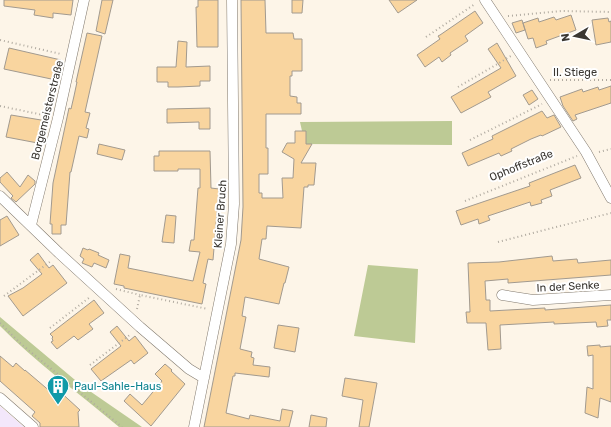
<svg xmlns="http://www.w3.org/2000/svg" width="611" height="427" viewBox="0 0 611 427" font-family="Rubik,sans-serif">
  <style>
    .commercial { fill: #f3e7fb }
    .green { fill: #bdca95 }
    .building { fill: #f9d59f; stroke: #a29a8f }
    .lines { fill: none; stroke-linecap: round; stroke-linejoin: round }
    .street-casing { stroke: #81796e; stroke-width: 11 }
    .path { stroke: #b1aba1; stroke-width: 2; stroke-dasharray: 1 3; stroke-linecap: butt }
    .street { stroke: #fff; stroke-width: 10 }
    .labels { text-anchor: middle; stroke-width: 4; stroke-linejoin: round; paint-order: stroke }
    .street-label { font-size: 11px; fill: #3a3732; stroke: #fff }
    .culture-label { font-size: 11px; fill: #0d838f; stroke: #fff; text-anchor: start }
  </style>
  <rect width="100%" height="100%" fill="#fdf5e8"/>
  <!-- commercial -->
  <path class="commercial" d="M 0,406 L 24,427 L 0,427 Z"/>
  <!-- green -->
  <path class="green" d="M 452,121 L 452,145 L 304,144 L 302,137 L 306,137 L 306,131 L 302,131 L 300,122 Z
    M 368,265 L 418,269 L 415,343 L 354,336 Z
    M 0,317 L 81,385 L 142,427 L 119,427 C 79,393 36,363 0,326 Z"/>
  <!-- building -->
  <path class="building" d="M 4,0 L 73,0 L 71,15 L 53,13 L 53,18 L 34,15 L 35,10 L 4,6 Z
    M 102,0 L 113,0 L 105,34 L 96,31 Z
    M 198,0 L 218,0 L 218,47 L 197,47 L 196,7 L 198,7 Z
    M 241,0 L 265,0 L 266,33 L 293,33 L 294,39 L 302,39 L 302,71 L 292,71 L 292,76 L 290,76 L 290,96 L 297,97 L 297,103 L 301,103 L 301,114 L 266,114 L 266,148 L 268,148 L 268,174 L 259,174 L 259,193 L 262,193 L 262,198 L 283,198 L 282,178 L 293,178 L 294,159 L 282,152 L 287,143 L 295,143 L 295,131 L 306,131 L 306,144 L 312,144 L 301,163 L 316,163 L 314,185 L 308,185 L 308,187 L 304,187 L 301,228 L 267,226 L 266,239 L 262,239 L 259,259 L 289,267 L 285,283 L 284,283 L 279,304 L 245,297 L 242,316 L 246,317 L 240,349 L 252,352 L 251,357 L 254,358 L 253,365 L 270,367 L 269,377 L 235,373 L 235,376 L 233,376 L 226,413 L 249,419 L 250,415 L 280,421 L 282,409 L 293,411 L 289,427 L 204,427 L 241,240 L 243,207 Z
    M 292,0 L 303,0 L 302,13 L 292,13 Z
    M 389,0 L 417,0 L 398,13 Z
    M 475,11 L 483,23 L 465,36 L 468,41 L 450,53 L 451,55 L 442,62 L 439,57 L 425,67 L 417,55 L 440,39 L 438,36 L 440,35 Z
    M 571,15 L 576,30 L 546,41 L 547,44 L 536,48 L 533,38 L 528,39 L 523,23 L 538,18 L 539,22 L 554,17 L 556,20 Z
    M 608,18 L 609,22 L 611,21 L 611,42 L 596,45 L 592,20 Z
    M 522,20 L 525,30 L 516,33 L 512,23 Z
    M 87,33 L 102,36 L 85,112 L 90,113 L 86,128 L 89,129 L 87,138 L 79,136 L 71,172 L 70,172 L 66,225 L 61,225 L 61,234 L 52,234 L 52,224 L 50,224 L 53,183 L 69,108 L 71,109 L 74,96 L 77,82 L 76,82 Z
    M 178,41 L 187,42 L 186,67 L 210,66 L 210,81 L 200,81 L 200,86 L 178,87 L 168,87 L 168,82 L 157,82 L 157,67 L 176,67 Z
    M 497,43 L 516,76 L 488,92 L 491,97 L 461,113 L 451,97 L 501,68 L 488,49 Z
    M 9,48 L 61,60 L 56,80 L 4,69 Z
    M 611,86 L 611,103 L 575,115 L 577,119 L 573,121 L 563,106 L 560,97 L 582,89 L 583,92 L 598,87 L 599,90 Z
    M 532,90 L 538,99 L 529,105 L 523,95 Z
    M 210,108 L 210,129 L 199,129 L 199,122 L 167,123 L 167,109 Z
    M 542,111 L 547,118 L 554,115 L 561,127 L 542,136 L 541,135 L 531,139 L 511,149 L 512,151 L 501,156 L 499,153 L 468,166 L 462,153 L 493,139 L 492,136 Z
    M 11,115 L 47,121 L 43,144 L 6,137 Z
    M 99,144 L 125,150 L 122,160 L 97,154 Z
    M 159,151 L 210,151 L 211,188 L 219,189 L 213,260 L 208,259 L 203,283 L 206,284 L 202,304 L 124,288 L 124,286 L 114,284 L 120,254 L 130,256 L 128,268 L 193,281 L 200,252 L 189,251 L 191,240 L 194,240 L 198,188 L 200,188 L 200,169 L 178,169 L 178,171 L 154,171 L 154,156 L 159,156 Z
    M 575,165 L 581,178 L 550,190 L 552,196 L 541,200 L 542,203 L 531,206 L 530,202 L 488,216 L 490,220 L 479,224 L 478,219 L 461,225 L 456,211 L 530,186 L 529,183 Z
    M 7,172 L 20,187 L 28,175 L 35,181 L 35,184 L 16,202 L 11,198 L 13,196 L 0,182 L 0,178 Z
    M 166,215 L 176,216 L 174,243 L 162,242 Z
    M 7,216 L 19,235 L 0,246 L 0,220 Z
    M 83,248 L 88,250 L 89,249 L 99,253 L 98,255 L 109,260 L 106,268 L 94,263 L 92,267 L 82,263 L 84,259 L 80,256 Z
    M 38,253 L 49,268 L 53,265 L 67,283 L 23,316 L 8,296 L 23,288 L 42,274 L 30,260 Z
    M 552,256 L 553,261 L 577,259 L 578,263 L 611,260 L 611,275 L 508,283 L 508,279 L 485,281 L 486,300 L 490,300 L 490,311 L 545,308 L 545,310 L 611,305 L 611,320 L 607,320 L 608,326 L 597,327 L 596,322 L 554,324 L 554,322 L 500,325 L 501,349 L 488,350 L 486,323 L 467,323 L 466,312 L 470,312 L 468,263 L 499,262 Z
    M 94,300 L 104,313 L 89,324 L 93,329 L 78,340 L 74,336 L 57,349 L 51,342 L 53,341 L 52,338 L 53,337 L 50,334 Z
    M 278,325 L 299,328 L 295,352 L 274,348 Z
    M 117,326 L 129,341 L 135,336 L 148,353 L 134,364 L 131,360 L 101,381 L 91,369 L 121,346 L 110,332 Z
    M 600,345 L 600,347 L 611,346 L 611,402 L 600,398 L 598,418 L 585,413 L 587,387 L 593,389 L 593,355 L 588,356 L 587,346 Z
    M 0,356 L 13,367 L 16,363 L 25,371 L 25,370 L 52,393 L 56,388 L 80,410 L 78,412 L 79,427 L 40,427 L 40,423 L 32,416 L 35,412 L 0,381 Z
    M 165,364 L 172,370 L 171,371 L 185,384 L 151,426 L 124,401 L 130,394 L 142,405 L 162,381 L 155,374 Z
    M 345,378 L 377,383 L 369,427 L 359,427 L 363,400 L 342,396 Z
    M 311,415 L 327,418 L 326,427 L 309,427 Z"/>
  <g class="lines">
    <!-- street casing -->
    <g class="street-casing">
      <path id="street" d="M 485,0 L 586,152 L 611,198
        M 0,196 L 59,253 L 140,327 L 189,369 L 204,378
        M 31,225 L 58,118 L 84,0
        M 502,295 L 533,300 L 611,295
        M 0,398 L 33,427
        M 194,427 L 231,244 L 234,204 L 232,0"/>
    </g>
    <!-- path -->
    <path class="path" d="M 508,16 L 562,11 L 611,12
      M 426,37 L 475,4
      M 0,40 L 61,54
      M 550,80 L 611,80
      M 458,87 L 511,56
      M 0,106 L 48,116
      M 470,140 L 542,104
      M 599,152 L 611,149
      M 465,201 L 577,156
      M 498,242 L 611,213
      M 116,289 L 140,295
      M 4,296 L 51,261
      M 137,309 L 140,295 L 208,309
      M 0,323 L 21,344 L 122,427
      M 50,328 L 90,297
      M 90,365 L 131,334"/>
    <!-- street -->
    <use href="#street" class="street"/>
  </g>
  <!-- icons -->
  <defs>
    <g id="building-pin" transform="scale(1.15)"><path d="M0 17L-7.5 6A9.5 9.5 0 1 1 7.5 6Z" fill="#0f9aa8" stroke="#fff"/><path d="M-4-6H4V6H1V3H-1V6H-4ZM-2.5-4.3h1.7v1.8h-1.7ZM.8-4.3h1.7v1.8H.8ZM-2.5-1h1.7V.8h-1.7ZM.8-1h1.7V.8H.8Z" fill="#fff"/></g>
  </defs>
  <g fill-rule="evenodd">
    <use href="#building-pin" x="58" y="386"/>
  </g>
  <g class="labels">
    <!-- street labels -->
    <g class="street-label">
      <text x="575" y="76">II. Stiege</text>
      <text transform="translate(47 110) rotate(-76)" y="4">Borgemeisterstraße</text>
      <text transform="translate(521 165) rotate(-22)" y="4">Ophoffstraße</text>
      <text transform="translate(220 214) rotate(-86)" y="4">Kleiner Bruch</text>
      <text transform="translate(568 286) rotate(-3)" y="4">In der Senke</text>
    </g>
    <!-- culture labels -->
    <g class="culture-label">
      <text x="74" y="390">Paul-Sahle-Haus</text>
    </g>
  </g>
  <!-- north arrow -->
  <g transform="translate(575 36) rotate(261)" stroke="#ffffff" stroke-width="3" paint-order="stroke">
  <path d="M0-3L7 15L0 10L-7 15Z" fill="#3a3732"/>
  <text y="-6" font-size="11" font-weight="bold" text-anchor="middle" fill="#3a3732">N</text>
  </g>
</svg>
